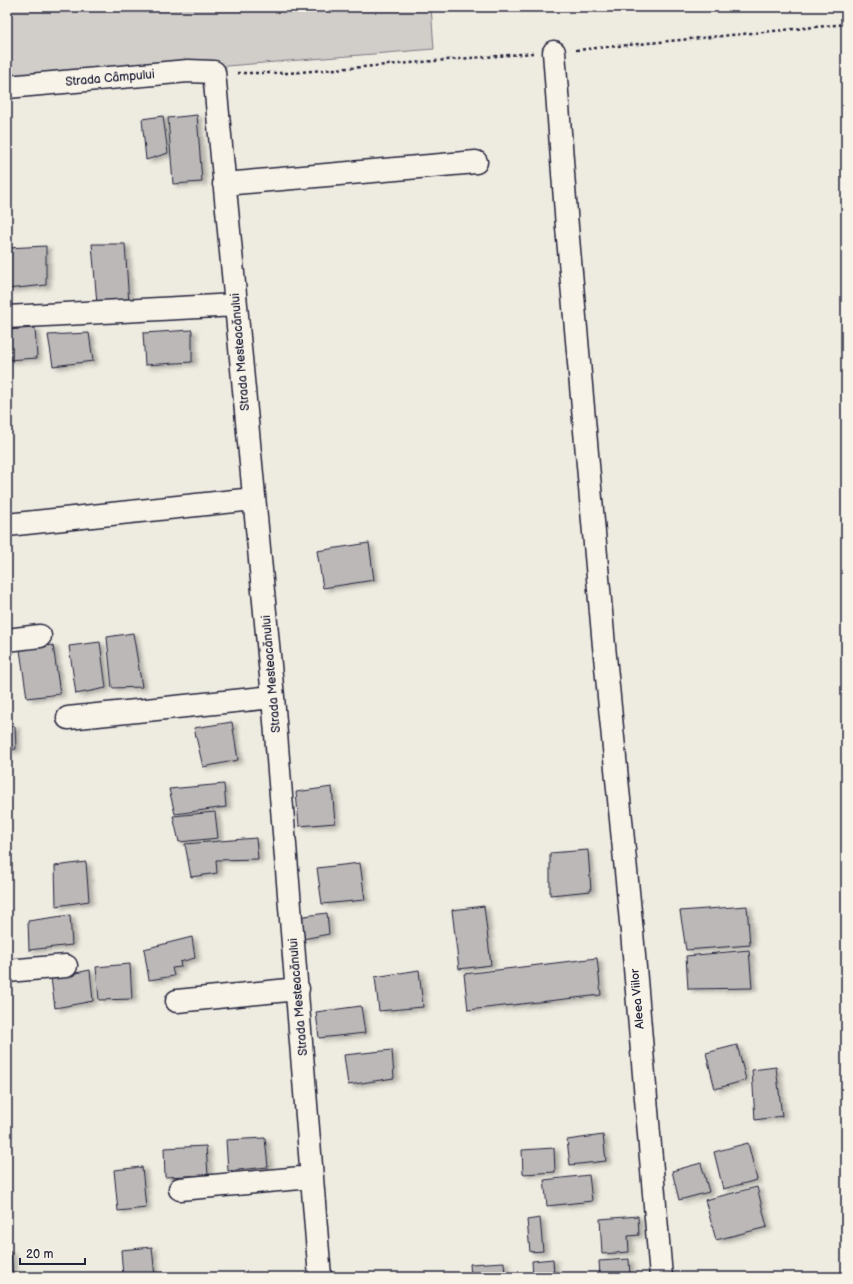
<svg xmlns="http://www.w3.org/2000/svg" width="853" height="1284" viewBox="0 0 853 1284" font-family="'Balsamiq Sans',sans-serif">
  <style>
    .green { fill: #d1cdc9; stroke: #7a7882 }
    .building { fill: #bbb8b7; stroke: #22223b; filter: url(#shadow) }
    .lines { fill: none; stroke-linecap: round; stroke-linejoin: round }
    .minor-casing { stroke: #22223b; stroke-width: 25 }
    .path { stroke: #22223b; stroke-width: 2.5; stroke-dasharray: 3 3; stroke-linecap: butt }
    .minor { stroke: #f7f3e8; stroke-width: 22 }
    .labels { text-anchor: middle; stroke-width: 3; stroke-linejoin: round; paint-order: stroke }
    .street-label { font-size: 12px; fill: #22223b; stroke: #f7f3e8 }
  </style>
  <defs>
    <filter id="shadow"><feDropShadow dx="4.5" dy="2.5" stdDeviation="2" flood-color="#0004"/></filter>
  </defs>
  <rect width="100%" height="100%" fill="#eeebe1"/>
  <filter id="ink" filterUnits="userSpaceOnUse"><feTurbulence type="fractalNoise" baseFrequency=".025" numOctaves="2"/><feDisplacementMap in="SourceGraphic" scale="8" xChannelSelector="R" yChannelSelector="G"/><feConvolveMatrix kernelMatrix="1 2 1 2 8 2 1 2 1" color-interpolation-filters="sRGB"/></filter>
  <g filter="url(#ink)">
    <!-- green -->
    <path class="green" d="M 7,7 L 431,7 L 434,49 L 7,84 Z"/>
    <!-- building -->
    <path class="building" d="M 197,115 L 202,182 L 173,184 L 168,118 Z
      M 163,116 L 168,153 L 146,160 L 142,119 Z
      M 92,244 L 125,244 L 129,304 L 97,304 Z
      M 46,246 L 46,285 L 7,289 L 7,248 Z
      M 35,328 L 37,358 L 7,360 L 7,330 Z
      M 192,330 L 192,362 L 145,365 L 143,333 Z
      M 89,333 L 93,361 L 53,366 L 48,335 Z
      M 369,543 L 374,580 L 323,588 L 317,551 Z
      M 133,633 L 142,687 L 112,688 L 107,637 Z
      M 100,642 L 106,688 L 76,694 L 69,646 Z
      M 53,645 L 60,694 L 27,698 L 20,650 Z
      M 232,722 L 238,760 L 203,767 L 194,728 Z
      M 15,726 L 16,749 L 7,750 L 7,727 Z
      M 224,784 L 226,807 L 175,814 L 169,789 Z
      M 332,787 L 335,823 L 299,826 L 296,792 Z
      M 215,812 L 218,838 L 179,842 L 173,816 Z
      M 256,838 L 258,859 L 216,860 L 217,873 L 191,877 L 185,844 Z
      M 588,850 L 591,891 L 550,895 L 550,853 Z
      M 86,862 L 89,901 L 56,906 L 55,866 Z
      M 360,863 L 365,900 L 322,904 L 317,868 Z
      M 484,906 L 491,965 L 459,969 L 452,910 Z
      M 747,906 L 750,945 L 686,950 L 680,911 Z
      M 327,913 L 329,934 L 303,939 L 297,917 Z
      M 70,915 L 72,945 L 29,950 L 28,921 Z
      M 192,937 L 195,958 L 180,962 L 181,967 L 172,968 L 174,976 L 149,980 L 144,949 Z
      M 749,950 L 752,988 L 688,989 L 686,956 Z
      M 597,958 L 601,995 L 468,1010 L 464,974 Z
      M 130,964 L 132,999 L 99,1000 L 96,967 Z
      M 90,970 L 93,1001 L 55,1008 L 51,978 Z
      M 419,970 L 423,1007 L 379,1011 L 375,977 Z
      M 361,1006 L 365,1033 L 319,1038 L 316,1012 Z
      M 737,1045 L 746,1080 L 715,1089 L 706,1053 Z
      M 392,1050 L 394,1078 L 348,1085 L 344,1055 Z
      M 776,1067 L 782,1116 L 755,1120 L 752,1070 Z
      M 603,1135 L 606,1161 L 570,1165 L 567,1140 Z
      M 265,1138 L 268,1167 L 228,1171 L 226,1140 Z
      M 748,1143 L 757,1180 L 723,1189 L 714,1152 Z
      M 206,1146 L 208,1175 L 165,1177 L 164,1148 Z
      M 554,1148 L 555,1172 L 523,1174 L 522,1150 Z
      M 701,1163 L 709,1192 L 679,1200 L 672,1171 Z
      M 142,1167 L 146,1208 L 118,1211 L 114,1170 Z
      M 589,1175 L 592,1201 L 547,1206 L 544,1180 Z
      M 757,1187 L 767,1227 L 716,1240 L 705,1200 Z
      M 638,1216 L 639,1235 L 628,1236 L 629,1252 L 602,1254 L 600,1219 Z
      M 540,1218 L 543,1251 L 530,1252 L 527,1220 Z
      M 152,1247 L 155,1277 L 123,1277 L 121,1250 Z
      M 7,1252 L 11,1252 L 13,1277 L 7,1277 Z
      M 553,1259 L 554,1277 L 533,1277 L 532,1261 Z
      M 629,1259 L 630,1277 L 600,1277 L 599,1261 Z
      M 504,1262 L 505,1277 L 471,1277 L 470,1264 Z"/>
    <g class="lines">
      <!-- minor casing -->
      <g class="minor-casing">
        <path id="minor" d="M 554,52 L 567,227 L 604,646 L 632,932 L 661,1277
          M 7,87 L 188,71 L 214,72 L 273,697 L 320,1277
          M 224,184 L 476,162
          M 7,317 L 236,305
          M 7,525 L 254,499
          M 7,640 L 40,636
          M 68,718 L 273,697
          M 7,971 L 66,966
          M 177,1001 L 298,989
          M 180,1189 L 312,1177"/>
      </g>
      <!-- path -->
      <path class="path" d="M 576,50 L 846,24
        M 237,73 L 288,73 L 533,53"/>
      <!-- minor -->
      <use href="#minor" class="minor"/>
    </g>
  </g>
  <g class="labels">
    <!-- street labels -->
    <g class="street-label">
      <text transform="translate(110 78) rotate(-5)" y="4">Strada Câmpului</text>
      <text transform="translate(240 352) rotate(-95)" y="4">Strada Mesteacănului</text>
      <text transform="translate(271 674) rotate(-95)" y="4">Strada Mesteacănului</text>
      <text transform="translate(298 997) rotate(-95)" y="4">Strada Mesteacănului</text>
      <text transform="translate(637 999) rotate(-95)" y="4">Aleea Viilor</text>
    </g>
  </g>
  <!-- margin -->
  <rect width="853" height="1284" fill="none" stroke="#f7f3e8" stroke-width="24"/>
  <rect x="12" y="12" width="829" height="1260" fill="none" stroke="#22223b" stroke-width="1.5" filter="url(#ink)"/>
  <!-- scale -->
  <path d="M20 1258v6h65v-6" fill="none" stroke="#22223b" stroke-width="2"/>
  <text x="26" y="1258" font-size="12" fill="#22223b" stroke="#f7f3e8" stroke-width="3" paint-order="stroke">20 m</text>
</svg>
